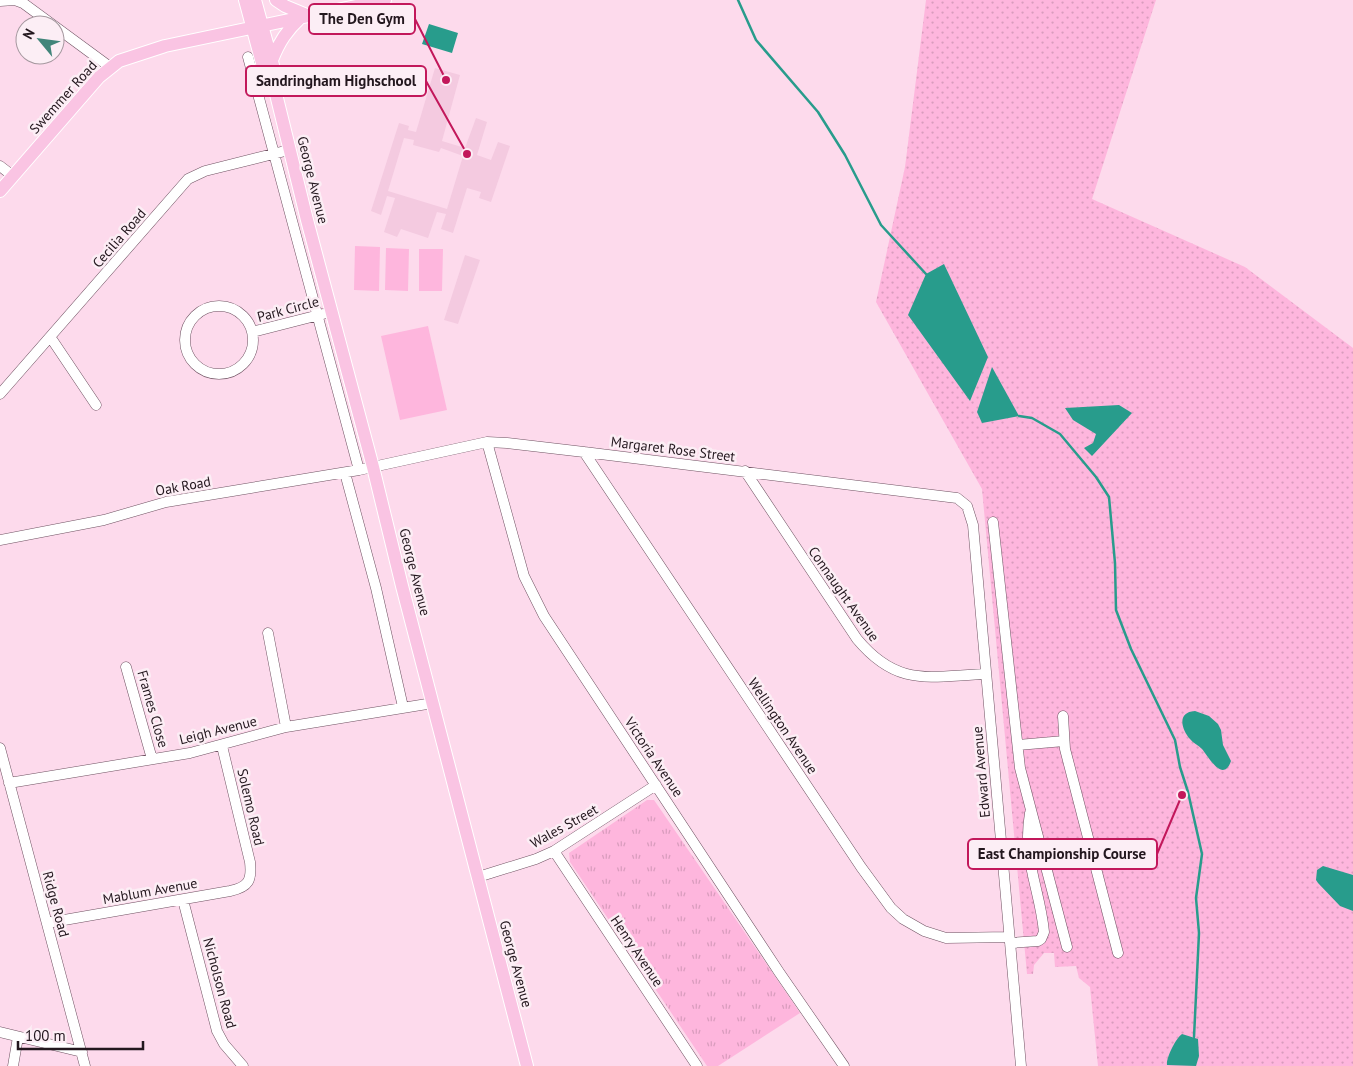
<svg xmlns="http://www.w3.org/2000/svg" width="1353" height="1066" viewBox="0 0 1353 1066" font-family="'PT Sans',sans-serif">
  <style>
    .built { fill: #f4cae0; fill-rule: evenodd }
    .grass { fill: url(#grass-dots) }
    .park { fill: url(#park-tufts) }
    .pitch { fill: #feb6dd }
    .water { fill: #289c8c }
    .lines { fill: none; stroke-linecap: round; stroke-linejoin: round }
    .stream { stroke: #289c8c; stroke-width: 2.5 }
    .minor-casing { stroke: #6f5262; stroke-width: 11 }
    .major-casing { stroke: #fff; stroke-width: 14 }
    .minor { stroke: #fff; stroke-width: 10 }
    .major { stroke: #fac4e3; stroke-width: 12 }
    .labels { text-anchor: middle; stroke-width: 5; stroke-linejoin: round; paint-order: stroke }
    .street-label { font-size: 14px; fill: #23171e; stroke: #fceef5 }
    .leader { fill: none; stroke: #c2185b; stroke-width: 2 }
    .callout-dot { fill: #c2185b; stroke: #fceef5; stroke-width: 2 }
    .callout { fill: #fceef5; stroke: #c2185b; stroke-width: 2 }
    .callout-label { font-size: 15px; text-anchor: middle; font-weight: bold; fill: #23171e }
  </style>
  <defs>
    <pattern id="grass-dots" width="8" height="8" patternUnits="userSpaceOnUse" patternTransform="scale(1.25)"><rect width="8" height="8" fill="#feb6dd"/><path d="M2 2h.1M6 6h.1" fill="none" stroke="#d99cbd" stroke-width="1.8" stroke-linecap="round"/></pattern>
    <pattern id="park-tufts" width="24" height="20" patternUnits="userSpaceOnUse" patternTransform="scale(1.25)"><rect width="24" height="20" fill="#feb6dd"/><path d="M3 7l-1-3M5 7V3M7 7l1-3M15 17l-1-3M17 17v-4M19 17l1-3" fill="none" stroke="#d99cbd"/></pattern>
  </defs>
  <rect width="100%" height="100%" fill="#fddaec"/>
  <!-- built -->
  <path class="built" d="M 435,68 L 460,75 L 442,141 L 465,148 L 476,118 L 487,122 L 477,155 L 491,160 L 498,142 L 510,146 L 491,202 L 479,198 L 481,192 L 467,188 L 453,233 L 441,229 L 446,214 L 437,212 L 428,238 L 401,229 L 397,237 L 384,232 L 395,198 L 387,196 L 381,215 L 371,211 L 399,123 L 409,126 L 408,130 L 416,132 ZM 404,138 L 414,140 L 413,145 L 439,152 L 441,148 L 463,156 L 447,209 L 388,191 Z
    M 465,255 L 480,260 L 458,324 L 444,320 Z"/>
  <!-- grass -->
  <path class="grass" d="M 926,0 L 1156,0 L 1092,199 L 1245,267 L 1353,348 L 1353,1066 L 1098,1066 L 1090,987 L 1079,978 L 1076,966 L 1055,967 L 1054,953 L 1044,953 L 1034,965 L 1033,974 L 1027,974 L 982,489 L 876,302 L 905,167 Z"/>
  <!-- park -->
  <path class="park" d="M 647,800 L 654,800 L 800,1013 L 718,1066 L 707,1066 L 570,862 L 569,853 Z"/>
  <!-- pitch -->
  <path class="pitch" d="M 355,246 L 380,247 L 379,291 L 354,290 Z
    M 386,248 L 409,249 L 408,291 L 385,290 Z
    M 419,249 L 443,249 L 442,291 L 419,291 Z
    M 428,326 L 447,410 L 400,420 L 381,336 Z"/>
  <!-- water -->
  <path class="water" d="M 429,24 L 458,33 L 452,53 L 422,44 Z
    M 944,264 L 988,357 L 970,401 L 908,315 L 926,274 Z
    M 992,367 L 1019,416 L 982,423 L 977,412 Z
    M 1119,405 L 1132,413 L 1092,456 L 1084,448 L 1093,443 L 1096,434 L 1073,420 L 1065,408 Z
    M 1195,711 L 1209,716 L 1218,724 L 1221,730 L 1223,745 L 1231,761 C 1223,784 1208,756 1202,749 C 1198,745 1193,743 1190,739 C 1181,729 1177,712 1195,711 Z
    M 1323,866 L 1353,875 L 1353,911 L 1340,906 L 1318,883 L 1316,880 L 1317,870 Z
    M 1182,1034 L 1198,1039 L 1199,1056 L 1196,1066 L 1167,1065 C 1166,1058 1176,1038 1182,1034 Z"/>
  <g class="lines">
    <!-- stream -->
    <path class="stream" d="M 738,0 L 756,40 L 818,112 L 845,155 L 881,225 L 926,274
      M 1019,416 L 1032,418 L 1060,434 L 1096,477 L 1109,497 L 1115,563 L 1116,610 L 1131,649 L 1175,740 L 1180,767 L 1188,792 L 1202,854 L 1196,898 L 1199,933 L 1194,1037"/>
    <!-- minor casing -->
    <g class="minor-casing">
      <path id="minor" d="M 0,1 L 15,0 L 23,3 L 110,67
        M 248,57 L 359,470
        M 0,166 L 13,176
        M185 340a34 34 0 1 1 68 0a34 34 0 1 1-68 0Z
        M 252,332 L 323,314
        M 51,338 L 96,405
        M 0,394 L 188,179 L 205,171 L 289,150
        M 487,442 L 524,576 L 544,616 L 779,972 L 844,1066
        M 584,452 L 861,867 L 891,908 L 903,919 L 924,931 L 946,938 L 1009,937
        M 745,471 L 857,639 C 898,688 929,676 986,674
        M 345,473 L 376,588 L 403,707
        M 993,522 L 1020,768 L 1067,947
        M 0,540 L 104,520 L 166,502 L 359,470 L 487,442 L 507,443 L 584,452 L 957,498 L 967,506 L 973,525 L 1021,1066
        M 268,633 L 286,727
        M 126,667 L 152,759
        M 1063,716 L 1065,749 L 1118,953
        M 1018,745 L 1064,741
        M 0,748 L 85,1066
        M 9,783 L 190,753 L 286,727 L 433,703
        M 554,851 L 697,1066
        M 478,877 L 536,859 L 554,851 L 656,785
        M 183,900 L 217,1031 L 224,1044 L 243,1066
        M 47,923 L 230,891 C 249,887 252,880 250,862 L 222,746
        M 1010,943 L 1038,941 L 1041,939 L 1044,932 C 1040,889 1022,859 1030,813
        M 0,1032 L 82,1052
        M 13,1066 L 18,1037"/>
    </g>
    <!-- major casing -->
    <g class="major-casing">
      <path id="major" d="M 245,0 L 266,78 L 274,86
        M 255,0 L 276,76 L 274,86 L 307,220 L 373,467 L 402,586 L 527,1066
        M 276,0 L 285,6 L 309,16
        M 272,60 C 279,42 287,30 301,17
        M 0,191 L 99,77 L 119,61 L 165,46 L 385,0"/>
    </g>
    <!-- minor -->
    <use href="#minor" class="minor"/>
    <!-- major -->
    <use href="#major" class="major"/>
  </g>
  <g class="labels">
    <!-- street labels -->
    <g class="street-label">
      <text transform="translate(63 97) rotate(-48)" y="5">Swemmer Road</text>
      <text transform="translate(313 180) rotate(76)" y="5">George Avenue</text>
      <text transform="translate(119 238) rotate(-49)" y="5">Cecilia Road</text>
      <text transform="translate(288 309) rotate(-15)" y="5">Park Circle</text>
      <text transform="translate(673 449) rotate(7)" y="5">Margaret Rose Street</text>
      <text transform="translate(183 486) rotate(-10)" y="5">Oak Road</text>
      <text transform="translate(415 572) rotate(76)" y="5">George Avenue</text>
      <text transform="translate(844 594) rotate(55)" y="5">Connaught Avenue</text>
      <text transform="translate(153 709) rotate(74)" y="5">Frames Close</text>
      <text transform="translate(783 726) rotate(56)" y="5">Wellington Avenue</text>
      <text transform="translate(218 730) rotate(-14)" y="5">Leigh Avenue</text>
      <text transform="translate(654 757) rotate(56)" y="5">Victoria Avenue</text>
      <text transform="translate(981 772) rotate(-95)" y="5">Edward Avenue</text>
      <text transform="translate(251 807) rotate(77)" y="5">Solemo Road</text>
      <text transform="translate(564 826) rotate(-29)" y="5">Wales Street</text>
      <text transform="translate(150 891) rotate(-10)" y="5">Mablum Avenue</text>
      <text transform="translate(56 904) rotate(75)" y="5">Ridge Road</text>
      <text transform="translate(637 951) rotate(56)" y="5">Henry Avenue</text>
      <text transform="translate(516 964) rotate(75)" y="5">George Avenue</text>
      <text transform="translate(220 983) rotate(75)" y="5">Nicholson Road</text>
    </g>
  </g>
  <!-- callouts -->
  <path class="leader" d="M446 80L415 19M467 154L426 81M1182 795L1157 854"/>
  <g class="callout-dot">
    <circle cx="446" cy="80" r="5"/>
    <circle cx="467" cy="154" r="5"/>
    <circle cx="1182" cy="795" r="5"/>
  </g>
  <g class="callout">
    <rect x="309" y="4" width="106" height="30" rx="5"/>
    <rect x="246" y="66" width="180" height="30" rx="5"/>
    <rect x="968" y="839" width="189" height="30" rx="5"/>
  </g>
  <g class="callout-label">
    <text x="362" y="24">The Den Gym</text>
    <text x="336" y="86">Sandringham Highschool</text>
    <text x="1062" y="859">East Championship Course</text>
  </g>
  <!-- north arrow -->
  <g transform="translate(40 40) rotate(299)"><circle r="24" fill="#fceef5" stroke="#a5989f"/>
  <path d="M0-4L9 19L0 12L-9 19Z" fill="#41857a"/>
  <text y="-8" font-size="14" font-weight="bold" text-anchor="middle" fill="#23171e">N</text>
  </g>
  <!-- scale -->
  <path d="M18 1041v8h125v-8" fill="none" stroke="#23171e" stroke-width="2.5"/>
  <text x="25" y="1041" font-size="15" fill="#23171e" stroke="#fceef5" stroke-width="4" paint-order="stroke">100 m</text>
</svg>
